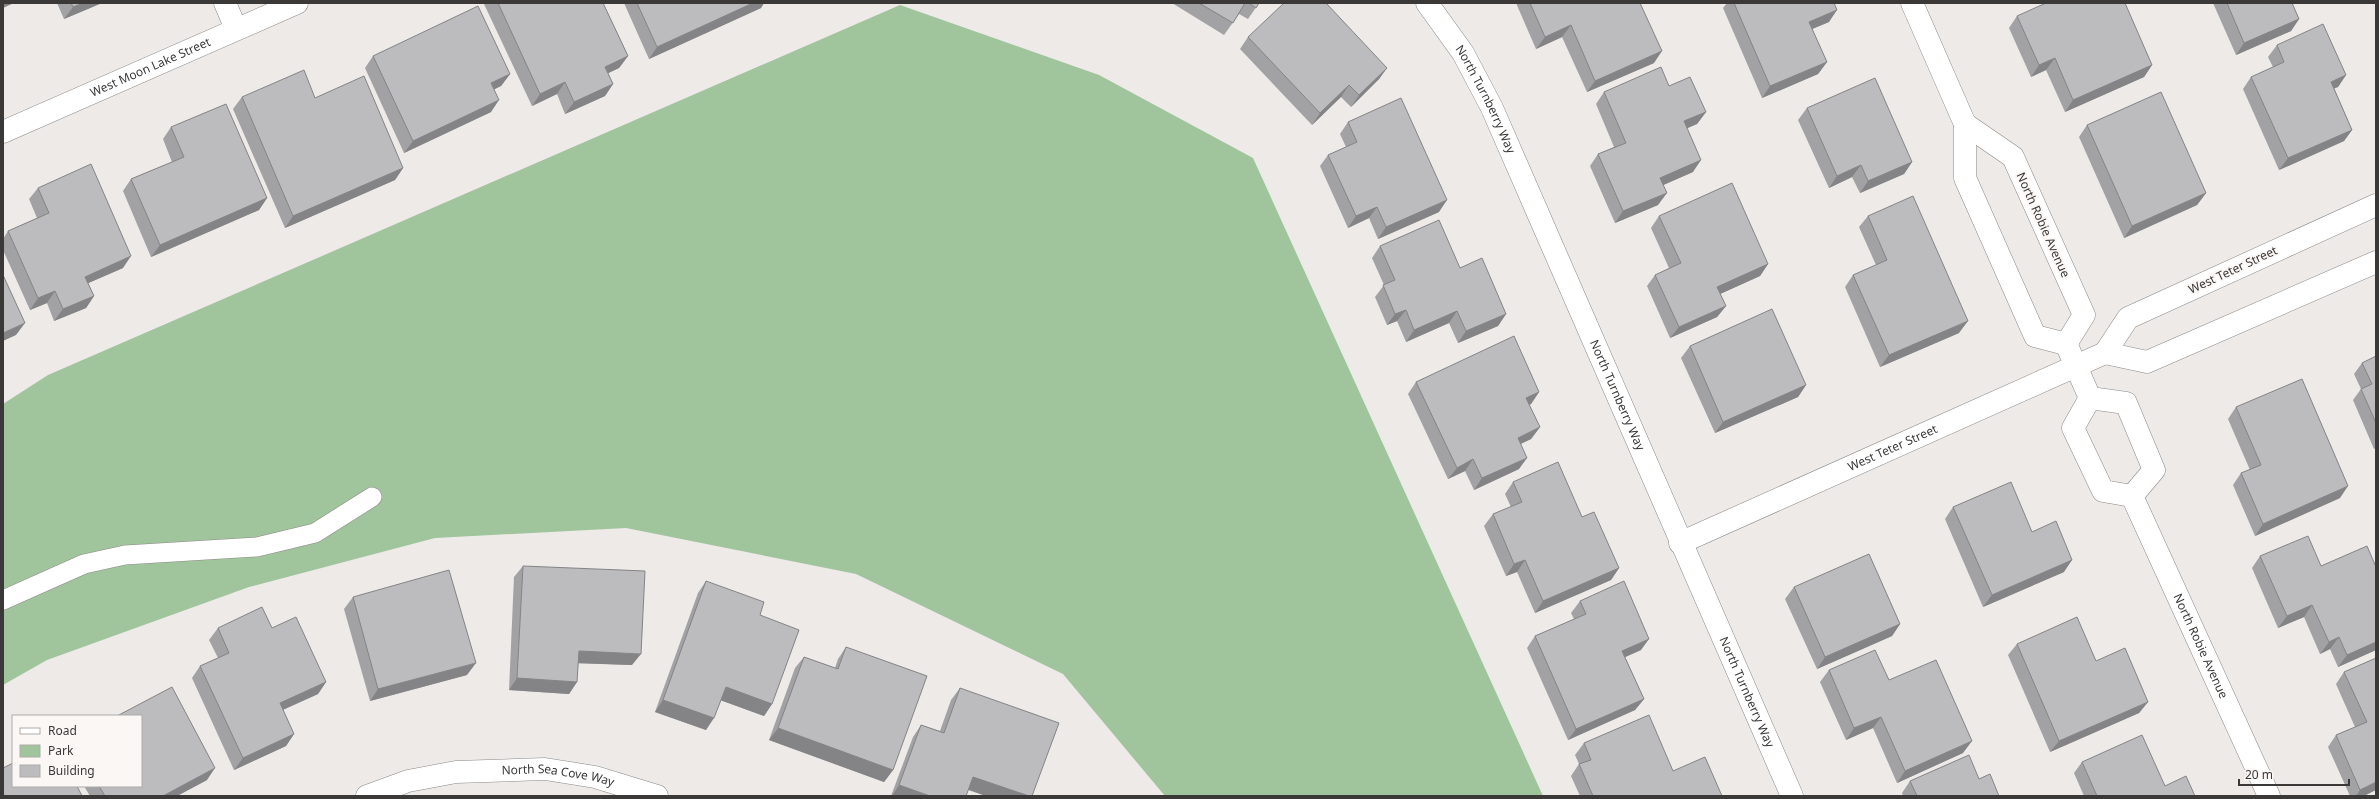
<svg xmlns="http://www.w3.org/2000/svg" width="2379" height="799" viewBox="0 0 2379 799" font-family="'Noto Sans',sans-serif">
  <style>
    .green { fill: #a0c49c }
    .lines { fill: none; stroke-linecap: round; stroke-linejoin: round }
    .lane-casing { stroke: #8c8987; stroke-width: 20 }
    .street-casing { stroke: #8c8987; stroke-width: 23 }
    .secondary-casing { stroke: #8c8987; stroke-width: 23 }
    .lane { stroke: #fff; stroke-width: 19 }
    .street { stroke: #fff; stroke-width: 22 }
    .secondary { stroke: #fff; stroke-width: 22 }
    .wall { fill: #a2a2a4 }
    .shaded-wall { fill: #848486 }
    .building { fill: #bcbcbf; stroke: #848486 }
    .labels { text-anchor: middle; stroke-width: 4; stroke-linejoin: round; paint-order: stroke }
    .street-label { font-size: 12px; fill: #3a3938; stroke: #faf7f5 }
  </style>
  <rect width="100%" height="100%" fill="#edeae8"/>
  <!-- green -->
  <path class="green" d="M 900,5 L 1099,75 L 1253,158 L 1543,796 L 1165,796 L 1063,674 L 856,574 L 626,528 L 435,538 L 249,587 L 47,660 L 3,685 L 3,404 L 48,375 Z"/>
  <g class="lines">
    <!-- lane casing -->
    <g class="lane-casing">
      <path id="lane" d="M 3,600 L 84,564 L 125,555 L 257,547 L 315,533 L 372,497"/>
    </g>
    <!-- street casing -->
    <g class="street-casing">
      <g id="street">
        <path d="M 225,3 L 236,29"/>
        <path id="s1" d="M 1427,3 L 1463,53 L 1492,108 L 1792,796"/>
        <path d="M 1912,3 L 1965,124"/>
        <path d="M 1965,124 L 2013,157 L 2084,315 L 2066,344 L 2035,336 L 1965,178 Z"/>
        <path id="s2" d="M 3,132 L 297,3"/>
        <path d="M 2068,348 L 2090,398"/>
        <path d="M 2090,398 L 2126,403 L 2154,470 L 2132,496 L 2103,491 L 2073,428 Z"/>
        <path id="s3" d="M 2132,496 L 2269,796"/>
        <path id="s4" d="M 367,796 L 408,781 L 456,772 L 545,769 L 595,777 L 657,796"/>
      </g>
    </g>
    <!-- secondary casing -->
    <g class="secondary-casing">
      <g id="secondary">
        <path d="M 2376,205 L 2128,318 L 2105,353 L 2147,362 L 2376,262"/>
        <path id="s5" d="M 1680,543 L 2105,353"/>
      </g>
    </g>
    <!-- lane -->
    <use href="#lane" class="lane"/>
    <!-- street -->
    <use href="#street" class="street"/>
    <!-- secondary -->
    <use href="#secondary" class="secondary"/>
  </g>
  <!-- wall -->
  <path class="wall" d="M 57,3 L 102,3 L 64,19 Z
    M 485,3 L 603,3 L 628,56 L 619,68 L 608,73 L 613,84 L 605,96 L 565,114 L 557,94 L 532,106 L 484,4 Z
    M 624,3 L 764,3 L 761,8 L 649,59 Z
    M 1172,3 L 1259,3 L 1248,19 L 1239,14 L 1224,35 Z
    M 1516,3 L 1640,3 L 1654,63 L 1587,92 L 1562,37 L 1536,49 Z
    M 1727,3 L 1834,3 L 1829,22 L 1812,29 L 1827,62 L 1818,74 L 1762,98 L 1723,8 Z
    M 2213,3 L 2292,3 L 2299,19 L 2291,31 L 2236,55 Z
    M 2017,16 L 2152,65 L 2144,77 L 2065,112 L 2046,70 L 2031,77 L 2009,28 Z
    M 1248,37 L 1387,68 L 1379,79 L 1351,107 L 1341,97 L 1312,125 L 1240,49 Z
    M 2277,45 L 2346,75 L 2338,87 L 2334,88 L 2352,130 L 2344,141 L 2279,170 L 2243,89 L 2251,77 L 2273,67 L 2268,57 Z
    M 373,56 L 510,74 L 501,86 L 494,89 L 491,112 L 404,153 L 365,68 Z
    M 1604,92 L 1706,112 L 1697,124 L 1687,128 L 1693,172 L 1663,185 L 1658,205 L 1615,223 L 1590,166 L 1598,154 L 1614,147 L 1596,104 Z
    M 242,97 L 315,98 L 403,168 L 395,180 L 285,228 L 233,109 Z
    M 1807,108 L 1912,162 L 1904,174 L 1860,193 L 1852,177 L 1829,188 L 1798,120 Z
    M 1348,122 L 1439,212 L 1378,239 L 1369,218 L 1348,228 L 1320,166 L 1328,155 L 1346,147 L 1340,134 Z
    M 2087,125 L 2206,193 L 2197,205 L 2124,238 L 2079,137 Z
    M 171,127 L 267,198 L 259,210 L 151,257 L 123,191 L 131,179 L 172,162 L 163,139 Z
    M 38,188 L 123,268 L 88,283 L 94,296 L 86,308 L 54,321 L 47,303 L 30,310 L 3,250 L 3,239 L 8,231 L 37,218 L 29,199 Z
    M 1659,216 L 1768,264 L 1760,276 L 1720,294 L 1726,306 L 1717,317 L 1670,338 L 1647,286 L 1655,275 L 1669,268 L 1651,228 Z
    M 1868,216 L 1959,333 L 1880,367 L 1845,287 L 1853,275 L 1876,265 L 1859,227 Z
    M 1380,246 L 1460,268 L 1506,314 L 1498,326 L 1458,343 L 1449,323 L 1406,342 L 1397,321 L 1387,325 L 1375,297 L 1384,285 L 1372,258 Z
    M 1690,346 L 1806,385 L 1798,397 L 1715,433 L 1681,358 Z
    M 2376,356 L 2376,448 L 2374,449 L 2353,400 L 2361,389 L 2354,374 L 2362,363 Z
    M 1416,382 L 1539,392 L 1531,404 L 1529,405 L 1540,427 L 1531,439 L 1521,444 L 1519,469 L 1474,490 L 1465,471 L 1448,479 L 1408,394 Z
    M 2236,407 L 2340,498 L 2255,536 L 2233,485 L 2241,473 L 2250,470 L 2228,419 Z
    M 1513,482 L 1582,517 L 1619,568 L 1611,580 L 1535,613 L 1517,572 L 1506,576 L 1484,526 L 1493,514 L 1511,507 L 1505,494 Z
    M 1953,507 L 2032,532 L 2064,572 L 1983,607 L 1945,519 Z
    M 2260,556 L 2321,566 L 2376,650 L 2338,667 L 2330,649 L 2320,654 L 2304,617 L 2278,628 L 2252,568 Z
    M 523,566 L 632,665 L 578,663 L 577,682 L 569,694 L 509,690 L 514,577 Z
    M 706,581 L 760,615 L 772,704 L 764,716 L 721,700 L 706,730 L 655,712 L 698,593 Z
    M 1794,587 L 1900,624 L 1892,636 L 1817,669 L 1785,599 Z
    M 353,597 L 467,675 L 370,701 L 344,609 Z
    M 1580,601 L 1641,650 L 1625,657 L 1644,699 L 1635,710 L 1568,740 L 1527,648 L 1535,636 L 1574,619 L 1571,613 Z
    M 218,628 L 272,628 L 326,682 L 318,694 L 283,710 L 294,734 L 286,746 L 234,770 L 192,678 L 200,666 L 218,658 L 209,640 Z
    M 2017,644 L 2096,661 L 2148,702 L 2139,713 L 2050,752 L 2008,655 Z
    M 846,647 L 893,770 L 884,782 L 769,740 L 795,668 L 804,657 L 835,668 L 838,659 Z
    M 2376,658 L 2364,796 L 2350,796 L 2328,747 L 2336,735 L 2355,727 L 2336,684 L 2344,672 Z
    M 1829,670 L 1889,680 L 1963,753 L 1897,783 L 1873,728 L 1846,740 L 1820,682 Z
    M 960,688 L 1032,796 L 986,796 L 968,790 L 966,796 L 891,796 L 913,737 L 921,725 L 940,731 L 951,700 Z
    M 1584,743 L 1673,771 L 1722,796 L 1580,796 L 1571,776 L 1579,764 L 1575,755 Z
    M 2082,762 L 2165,786 L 2195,796 L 2084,796 L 2074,773 Z
    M 1979,779 L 1999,796 L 1903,796 L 1902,793 L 1910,781 Z
    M 207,780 L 177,796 L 90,796 L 84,786 L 141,786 Z"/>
  <!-- shaded-wall -->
  <path class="shaded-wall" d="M 3,3 L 14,3 L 3,8 Z
    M 83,3 L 102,3 L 64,19 L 73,7 Z
    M 753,3 L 764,3 L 761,8 L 649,59 L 657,47 Z
    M 1837,10 L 1829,22 L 1800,34 L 1809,22 Z
    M 2299,19 L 2291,31 L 2236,55 L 2244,43 Z
    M 1571,25 L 1562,37 L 1536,49 L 1545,37 Z
    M 1662,51 L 1654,63 L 1587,92 L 1595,81 Z
    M 628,56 L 619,68 L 596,79 L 605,67 Z
    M 2055,58 L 2046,70 L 2031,77 L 2039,65 Z
    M 1827,62 L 1818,74 L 1762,98 L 1770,86 Z
    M 2152,65 L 2144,77 L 2065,112 L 2073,100 Z
    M 1387,68 L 1379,79 L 1351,107 L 1359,95 Z
    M 510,74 L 501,86 L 483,95 L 491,83 Z
    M 2346,75 L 2338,87 L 2323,93 L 2331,82 Z
    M 565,82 L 557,94 L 532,106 L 540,94 Z
    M 613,84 L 605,96 L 565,114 L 574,102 Z
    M 1349,85 L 1341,97 L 1312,125 L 1320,113 Z
    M 499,100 L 491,112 L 404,153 L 413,141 Z
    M 1706,112 L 1697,124 L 1676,133 L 1684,121 Z
    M 2352,130 L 2344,141 L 2279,170 L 2288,158 Z
    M 1701,160 L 1693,172 L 1652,190 L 1660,178 Z
    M 1912,162 L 1904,174 L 1860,193 L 1868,181 Z
    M 1861,165 L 1852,177 L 1829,188 L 1837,176 Z
    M 403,168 L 395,180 L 285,228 L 293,216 Z
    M 1667,193 L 1658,205 L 1615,223 L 1623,211 Z
    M 2206,193 L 2197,205 L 2124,238 L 2132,226 Z
    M 267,198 L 259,210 L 151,257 L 160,245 Z
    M 1447,200 L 1439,212 L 1378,239 L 1386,227 Z
    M 1377,207 L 1369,218 L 1348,228 L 1356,216 Z
    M 131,256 L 123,268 L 77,288 L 85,277 Z
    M 1768,264 L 1760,276 L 1709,299 L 1717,287 Z
    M 55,291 L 47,303 L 30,310 L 38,298 Z
    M 94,296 L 86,308 L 54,321 L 63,309 Z
    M 1726,306 L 1717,317 L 1670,338 L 1679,327 Z
    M 1406,310 L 1397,321 L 1387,325 L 1395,314 Z
    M 1457,311 L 1449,323 L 1406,342 L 1414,330 Z
    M 1506,314 L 1498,326 L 1458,343 L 1466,331 Z
    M 1968,321 L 1959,333 L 1880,367 L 1889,355 Z
    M 25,323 L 16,335 L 3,341 L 3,333 Z
    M 1806,385 L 1798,397 L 1715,433 L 1723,422 Z
    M 1539,392 L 1531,404 L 1518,410 L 1526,398 Z
    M 1540,427 L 1531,439 L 1509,449 L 1518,438 Z
    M 1527,458 L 1519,469 L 1474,490 L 1482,478 Z
    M 1473,459 L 1465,471 L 1448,479 L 1457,468 Z
    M 2348,486 L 2340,498 L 2255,536 L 2263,524 Z
    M 1525,560 L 1517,572 L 1506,576 L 1514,564 Z
    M 2072,560 L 2064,572 L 1983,607 L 1992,595 Z
    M 1619,568 L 1611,580 L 1535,613 L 1543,601 Z
    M 2312,605 L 2304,617 L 2278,628 L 2287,616 Z
    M 1900,624 L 1892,636 L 1817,669 L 1825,657 Z
    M 2339,637 L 2330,649 L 2320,654 L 2329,642 Z
    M 1649,639 L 1641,650 L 1614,662 L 1622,651 Z
    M 2376,642 L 2376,650 L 2338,667 L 2347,655 Z
    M 579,651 L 641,654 L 632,665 L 571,663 Z
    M 476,663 L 467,675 L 370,701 L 378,689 Z
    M 517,678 L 577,682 L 569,694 L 509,690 Z
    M 326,682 L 318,694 L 271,715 L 280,703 Z
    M 726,687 L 772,704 L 764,716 L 717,699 Z
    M 1644,699 L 1635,710 L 1568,740 L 1576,729 Z
    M 663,700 L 714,718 L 706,730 L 655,712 Z
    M 2148,702 L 2139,713 L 2050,752 L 2059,741 Z
    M 1881,717 L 1873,728 L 1846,740 L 1854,728 Z
    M 778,728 L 893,770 L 884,782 L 769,740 Z
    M 294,734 L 286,746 L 234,770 L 243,758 Z
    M 1972,741 L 1963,753 L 1897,783 L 1905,771 Z
    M 215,768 L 207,780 L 177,796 L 163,796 Z
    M 973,777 L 1029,796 L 986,796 L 964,788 Z
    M 2376,782 L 2376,790 L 2364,796 L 2356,796 L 2360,790 Z
    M 899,785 L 930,796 L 892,796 Z"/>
  <!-- building -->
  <path class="building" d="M 71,3 L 83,3 L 73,7 Z
    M 498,3 L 603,3 L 628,56 L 605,67 L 613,84 L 574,102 L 565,82 L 540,94 Z
    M 637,3 L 753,3 L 657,47 Z
    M 1199,3 L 1245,3 L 1233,23 Z
    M 1249,3 L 1259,3 L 1256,8 Z
    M 1284,3 L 1326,3 L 1387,68 L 1359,95 L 1349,85 L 1320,113 L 1248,37 Z
    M 1530,3 L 1640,3 L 1662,51 L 1595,81 L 1571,25 L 1545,37 Z
    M 1734,3 L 1834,3 L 1837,10 L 1809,22 L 1827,62 L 1770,86 Z
    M 2046,3 L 2125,3 L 2152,65 L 2073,100 L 2055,58 L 2039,65 L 2017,16 Z
    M 2227,3 L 2292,3 L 2299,19 L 2244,43 Z
    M 478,6 L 510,74 L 491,83 L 499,100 L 413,141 L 373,56 Z
    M 2323,24 L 2346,75 L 2331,82 L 2352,130 L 2288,158 L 2251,77 L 2284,62 L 2277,45 Z
    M 1661,67 L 1669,86 L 1690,77 L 1706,112 L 1684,121 L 1701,160 L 1660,178 L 1667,193 L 1623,211 L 1598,154 L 1626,143 L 1604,92 Z
    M 304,70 L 315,98 L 364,76 L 403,168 L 293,216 L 242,97 Z
    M 1875,78 L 1912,162 L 1868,181 L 1861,165 L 1837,176 L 1807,108 Z
    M 2161,92 L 2206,193 L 2132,226 L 2087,125 Z
    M 1401,98 L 1447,200 L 1386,227 L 1377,207 L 1356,216 L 1328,155 L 1357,142 L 1348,122 Z
    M 226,104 L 267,198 L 160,245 L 131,179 L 184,157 L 171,127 Z
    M 91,164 L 131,256 L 85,277 L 94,296 L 63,309 L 55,291 L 38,298 L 8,231 L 49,213 L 38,188 Z
    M 1732,183 L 1768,264 L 1717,287 L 1726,306 L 1679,327 L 1655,275 L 1681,263 L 1659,216 Z
    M 1913,196 L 1968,321 L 1889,355 L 1853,275 L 1887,260 L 1868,216 Z
    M 1439,220 L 1460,268 L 1482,258 L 1506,314 L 1466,331 L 1457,311 L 1414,330 L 1406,310 L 1395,314 L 1383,285 L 1395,280 L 1380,246 Z
    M 3,275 L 25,323 L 3,333 Z
    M 1772,309 L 1806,385 L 1723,422 L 1690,346 Z
    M 1514,336 L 1539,392 L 1526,398 L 1540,427 L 1518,438 L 1527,458 L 1482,478 L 1473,459 L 1457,468 L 1416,382 Z
    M 2376,356 L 2376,423 L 2361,389 L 2372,384 L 2362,363 Z
    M 2302,379 L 2348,486 L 2263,524 L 2241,473 L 2261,465 L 2236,407 Z
    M 1558,462 L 1582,517 L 1594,512 L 1619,568 L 1543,601 L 1525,560 L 1514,564 L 1493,514 L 1522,502 L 1513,482 Z
    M 2011,482 L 2032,532 L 2056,521 L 2072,560 L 1992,595 L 1953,507 Z
    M 2308,536 L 2321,566 L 2367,546 L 2376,567 L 2376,642 L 2347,655 L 2339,637 L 2329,642 L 2312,605 L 2287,616 L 2260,556 Z
    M 1869,554 L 1900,624 L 1825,657 L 1794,587 Z
    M 523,566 L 645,571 L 641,654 L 579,651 L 577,682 L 517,678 Z
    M 449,570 L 476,663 L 378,689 L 353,597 Z
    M 706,581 L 764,602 L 760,615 L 799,630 L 772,704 L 726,687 L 714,718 L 663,700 Z
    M 1624,581 L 1649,639 L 1622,651 L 1644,699 L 1576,729 L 1535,636 L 1586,614 L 1580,601 Z
    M 262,607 L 272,628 L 296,617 L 326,682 L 280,703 L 294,734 L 243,758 L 200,666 L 229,653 L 218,628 Z
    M 2077,617 L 2096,661 L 2125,648 L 2148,702 L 2059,741 L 2017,644 Z
    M 846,647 L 927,676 L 893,770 L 778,728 L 804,657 L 838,669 Z
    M 1875,650 L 1889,680 L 1936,660 L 1972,741 L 1905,771 L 1881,717 L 1854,728 L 1829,670 Z
    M 2376,658 L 2376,782 L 2360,790 L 2336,735 L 2367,722 L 2344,672 Z
    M 172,687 L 215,768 L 163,796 L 105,796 L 99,786 L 141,786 L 141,716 L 117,716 Z
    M 960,688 L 1059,723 L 1032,796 L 1029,796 L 973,777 L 966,796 L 930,796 L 899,785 L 921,725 L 944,733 Z
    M 1649,715 L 1673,771 L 1705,757 L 1722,796 L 1593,796 L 1579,764 L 1591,760 L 1584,743 Z
    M 2142,735 L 2165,786 L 2186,776 L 2195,796 L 2097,796 L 2082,762 Z
    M 1969,755 L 1979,779 L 1990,774 L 1999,796 L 1917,796 L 1910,781 Z
    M 13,763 L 13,786 L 77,786 L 82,796 L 3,796 L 3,768 Z"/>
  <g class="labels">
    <!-- street labels -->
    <g class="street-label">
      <text dy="4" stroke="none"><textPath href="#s2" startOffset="161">West Moon Lake Street</textPath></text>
      <text dy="4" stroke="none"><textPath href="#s1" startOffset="113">North Turnberry Way</textPath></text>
      <text transform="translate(2043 225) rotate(66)" y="4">North Robie Avenue</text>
      <text transform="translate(2233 270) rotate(-25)" y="4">West Teter Street</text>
      <text dy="4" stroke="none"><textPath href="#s1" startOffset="437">North Turnberry Way</textPath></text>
      <text dy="4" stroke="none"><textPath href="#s5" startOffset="233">West Teter Street</textPath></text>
      <text dy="4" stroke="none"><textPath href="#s3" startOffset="165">North Robie Avenue</textPath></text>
      <text dy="4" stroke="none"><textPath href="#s1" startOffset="761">North Turnberry Way</textPath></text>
      <text dy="4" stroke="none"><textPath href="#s4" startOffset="195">North Sea Cove Way</textPath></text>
    </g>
  </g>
  <!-- border -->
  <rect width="2379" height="799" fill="none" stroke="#3a3938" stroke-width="8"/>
  <!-- legend -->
  <rect x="12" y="715" width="130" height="72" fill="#faf7f5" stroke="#adaba9"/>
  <rect x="20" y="728" width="20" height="6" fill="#ffffff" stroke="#adaba9"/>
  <text x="48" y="735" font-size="12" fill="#3a3938">Road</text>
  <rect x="20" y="745" width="20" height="12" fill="#a0c49c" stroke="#adaba9"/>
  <text x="48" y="755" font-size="12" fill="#3a3938">Park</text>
  <rect x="20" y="765" width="20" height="12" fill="#bcbcbf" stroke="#adaba9"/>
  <text x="48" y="775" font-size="12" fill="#3a3938">Building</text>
  <!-- scale -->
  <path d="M2239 779v6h110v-6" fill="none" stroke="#3a3938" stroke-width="2"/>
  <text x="2245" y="779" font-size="12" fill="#3a3938" stroke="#faf7f5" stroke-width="3" paint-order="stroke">20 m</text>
</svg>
